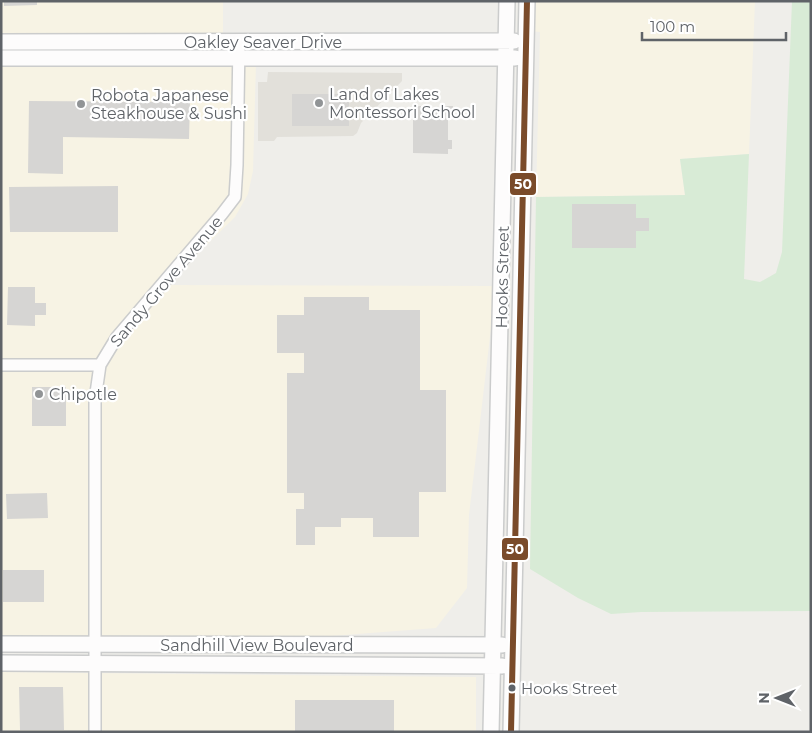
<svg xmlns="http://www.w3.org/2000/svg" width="812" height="733" viewBox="0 0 812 733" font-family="Montserrat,sans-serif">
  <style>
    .commercial { fill: #f7f3e4 }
    .education { fill: #e2e0da }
    .green { fill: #d8ebd6 }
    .building { fill: #d6d5d3 }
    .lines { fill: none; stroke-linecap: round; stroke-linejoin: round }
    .minor-casing { stroke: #cbcccc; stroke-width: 14 }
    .tertiary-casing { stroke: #cbcccc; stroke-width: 18 }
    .minor { stroke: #fdfcfc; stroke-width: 11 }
    .tertiary { stroke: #fdfcfc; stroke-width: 15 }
    .bus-1-casing { stroke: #fff; stroke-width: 10 }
    .bus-1 { stroke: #7a4b2a; stroke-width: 6 }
    .poi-dot { fill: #919496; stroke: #fff; stroke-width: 2 }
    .bus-dot { fill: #5f6368; stroke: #fff; stroke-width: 2 }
    .labels { text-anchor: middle; stroke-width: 4.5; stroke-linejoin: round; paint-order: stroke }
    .bus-label { font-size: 15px; fill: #5f6368; stroke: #fff; text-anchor: start }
    .street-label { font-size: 16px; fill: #5f6368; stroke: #fff }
    .poi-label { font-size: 16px; fill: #5f6368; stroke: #fff; text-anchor: start }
    .line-badge { stroke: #fff; stroke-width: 2 }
    .badge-label { font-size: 14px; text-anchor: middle; font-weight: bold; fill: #fff }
  </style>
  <rect width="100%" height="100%" fill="#efeeea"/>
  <!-- commercial -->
  <path class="commercial" d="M 1,1 L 223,1 L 223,36 L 1,38 Z
    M 532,1 L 755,1 L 749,154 L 680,159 L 685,195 L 536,197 L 540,32 L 531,31 Z
    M 1,63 L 256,63 L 253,171 L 248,194 L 235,217 L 166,285 L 496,286 L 469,515 L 467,588 L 436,628 L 279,640 L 1,639 Z
    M 1,672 L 476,677 L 476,732 L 1,732 Z"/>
  <!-- education -->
  <path class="education" d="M 268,72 L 402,73 L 402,81 L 361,123 L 357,133 L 353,136 L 277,137 L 274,141 L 258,141 L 258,82 L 267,82 Z"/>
  <!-- green -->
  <path class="green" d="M 792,1 L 811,1 L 811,611 L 641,612 L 611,614 L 578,598 L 530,569 L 536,197 L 685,195 L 680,159 L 749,154 L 744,279 L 760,282 L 776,273 L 782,252 Z"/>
  <!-- building -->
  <path class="building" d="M 4,1 L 37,1 L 37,5 L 4,6 Z
    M 292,94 L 349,94 L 349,126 L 292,126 Z
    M 29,101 L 190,102 L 189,139 L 63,137 L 63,174 L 28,173 Z
    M 413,106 L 421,106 L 421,110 L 441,110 L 441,106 L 453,106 L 452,117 L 448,117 L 448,140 L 452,140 L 452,149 L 448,149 L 448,154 L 413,153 Z
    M 118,186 L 118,232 L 10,232 L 9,187 Z
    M 572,204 L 636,204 L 636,218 L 649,218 L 649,231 L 636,231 L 636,248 L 572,248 Z
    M 8,287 L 35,287 L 35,303 L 46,303 L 46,315 L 35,315 L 35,326 L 7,325 Z
    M 304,297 L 369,297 L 369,310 L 420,310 L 420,390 L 446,390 L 446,492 L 419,492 L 419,537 L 373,537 L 373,518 L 341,518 L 341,527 L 315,527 L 315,545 L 296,545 L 296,509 L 304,509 L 304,493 L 287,493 L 287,373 L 304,373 L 304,353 L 277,353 L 277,315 L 304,315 Z
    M 32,387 L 66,387 L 66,426 L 32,426 Z
    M 47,493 L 48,518 L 7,519 L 6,494 Z
    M 3,570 L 44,570 L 44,602 L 3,602 Z
    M 19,687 L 63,687 L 64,730 L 20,730 Z
    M 295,700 L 394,700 L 394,732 L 295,732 Z"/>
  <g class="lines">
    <!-- minor casing -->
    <g class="minor-casing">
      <path id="minor" d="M 1,365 L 100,365
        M 95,732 L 95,400 L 100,365 L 117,337 L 222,214 L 235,197 L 237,165 L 239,42"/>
    </g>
    <!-- tertiary casing -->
    <g class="tertiary-casing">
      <path id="tertiary" d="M 1,42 L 514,41
        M 1,58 L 515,58
        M 1,644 L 502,645
        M 1,663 L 502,666
        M 491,732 L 507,1
        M 511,732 L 527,1"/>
    </g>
    <!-- minor -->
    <use href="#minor" class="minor"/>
    <!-- tertiary -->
    <use href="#tertiary" class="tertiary"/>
    <!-- bus-1 casing -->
    <g class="bus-1-casing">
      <path id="bus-1" d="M 511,732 L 527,1"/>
    </g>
    <!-- bus-1 -->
    <use href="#bus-1" class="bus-1"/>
  </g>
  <!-- markers -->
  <g class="poi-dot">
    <circle cx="319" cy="103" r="5"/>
    <circle cx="81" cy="104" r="5"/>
    <circle cx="39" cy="394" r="5"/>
  </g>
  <circle class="bus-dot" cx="512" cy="688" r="4.5"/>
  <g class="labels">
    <!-- bus labels -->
    <g class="bus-label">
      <text x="521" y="694">Hooks Street</text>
    </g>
    <!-- street labels -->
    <g class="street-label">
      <text x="263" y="48">Oakley Seaver Drive</text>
      <text transform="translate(502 277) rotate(-89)" y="6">Hooks Street</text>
      <text transform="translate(166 281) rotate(-50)" y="6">Sandy Grove Avenue</text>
      <text x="257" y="651">Sandhill View Boulevard</text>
    </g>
    <!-- poi labels -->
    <g class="poi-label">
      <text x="329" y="100">Land of Lakes<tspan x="329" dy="18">Montessori School</tspan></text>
      <text x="91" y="101">Robota Japanese<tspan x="91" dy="18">Steakhouse &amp; Sushi</tspan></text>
      <text x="49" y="400">Chipotle</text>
    </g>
  </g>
  <g class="line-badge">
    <rect x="509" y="172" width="28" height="24" rx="5" fill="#7a4b2a"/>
    <rect x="501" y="537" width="28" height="24" rx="5" fill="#7a4b2a"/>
  </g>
  <g class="badge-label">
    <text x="523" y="189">50</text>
    <text x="515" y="554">50</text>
  </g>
  <!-- border -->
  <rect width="812" height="733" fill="none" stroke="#5f6368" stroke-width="5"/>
  <!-- north arrow -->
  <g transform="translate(777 698) rotate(270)" stroke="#ffffff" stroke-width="4" paint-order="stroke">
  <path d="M0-4L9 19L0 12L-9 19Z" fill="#5f6368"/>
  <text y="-8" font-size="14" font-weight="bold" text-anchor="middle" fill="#5f6368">N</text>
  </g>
  <!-- scale -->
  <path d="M642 32v8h144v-8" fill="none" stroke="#5f6368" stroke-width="2.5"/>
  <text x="650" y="32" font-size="15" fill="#5f6368" stroke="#ffffff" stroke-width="4" paint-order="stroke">100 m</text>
</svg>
